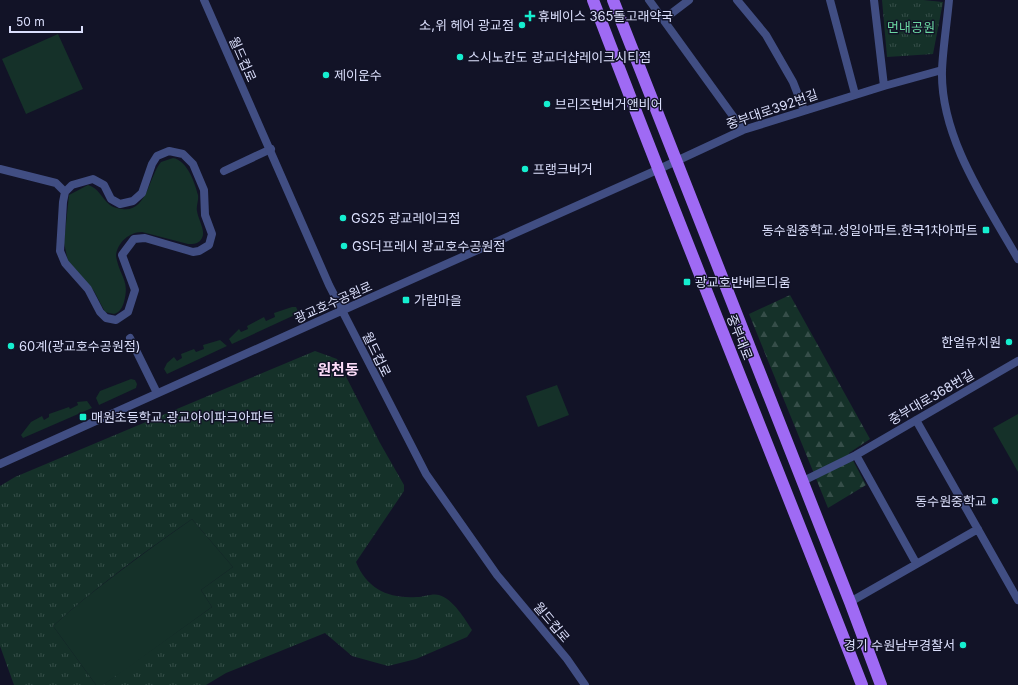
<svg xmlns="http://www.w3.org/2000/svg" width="1018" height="685" viewBox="0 0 1018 685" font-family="Inter,'Noto Sans KR',sans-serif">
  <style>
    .grass { fill: #153129 }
    .forest { fill: url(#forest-firs) }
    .park { fill: url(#park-tufts) }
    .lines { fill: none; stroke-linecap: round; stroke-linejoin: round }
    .minor { stroke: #414e83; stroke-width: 8 }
    .tertiary { stroke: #414e83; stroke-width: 8 }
    .primary { stroke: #9f6af4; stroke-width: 12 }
    .poi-dot { fill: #15eecf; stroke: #121327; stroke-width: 1.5 }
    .labels { text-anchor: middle; stroke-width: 3; stroke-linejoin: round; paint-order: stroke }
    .poi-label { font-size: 13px; fill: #dbdffc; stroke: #121327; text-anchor: start }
    .park-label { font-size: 13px; fill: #6bd8a2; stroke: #121327 }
    .street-label { font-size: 13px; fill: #dbdffc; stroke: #121327 }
    .quarter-label { font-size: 15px; font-weight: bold; fill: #fcddf9; stroke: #121327 }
  </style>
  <defs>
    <pattern id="forest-firs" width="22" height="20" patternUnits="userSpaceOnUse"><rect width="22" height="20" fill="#153129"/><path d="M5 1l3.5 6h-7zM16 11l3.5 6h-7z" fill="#364e49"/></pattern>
    <pattern id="park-tufts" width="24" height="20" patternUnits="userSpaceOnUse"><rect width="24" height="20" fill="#153129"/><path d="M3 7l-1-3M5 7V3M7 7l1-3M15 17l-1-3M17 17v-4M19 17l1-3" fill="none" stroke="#364e49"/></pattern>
  </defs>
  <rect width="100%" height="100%" fill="#121327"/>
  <!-- grass -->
  <path class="grass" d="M 58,34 L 83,89 L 26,114 L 2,59 Z
    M 173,158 C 187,160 195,183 198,195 C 199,200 196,206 197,211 C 198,219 206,231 202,238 C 199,244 194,244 188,244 L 142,232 C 129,232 117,243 116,256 C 120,278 130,279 124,302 C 122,308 120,312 114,314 L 105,312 L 94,291 L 68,261 L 64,243 L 69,195 L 88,185 C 99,188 102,199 110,205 C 114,208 117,208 122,209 C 147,213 149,176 161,162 Z
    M 292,307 L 296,307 L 299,313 L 232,344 L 229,339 L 239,329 L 241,332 L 248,329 L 247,326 L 264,317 L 266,321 L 275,317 L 274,313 Z
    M 220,340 L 227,346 L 167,374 L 164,369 L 167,363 L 174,357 L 177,361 L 182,358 L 181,354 L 194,349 L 196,352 L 204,349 L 203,345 Z
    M 131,379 L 135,380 L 137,384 L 136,388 L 99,405 L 96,398 L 100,391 Z
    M 557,385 L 569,415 L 538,427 L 526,396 Z
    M 87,401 L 92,408 L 23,438 L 21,435 L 31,422 L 42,416 L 44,420 L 49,417 L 49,414 L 69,407 L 70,409 L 78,405 L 77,402 Z
    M 1018,414 L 1018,472 L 993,428 Z
    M 192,519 L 233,567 L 201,590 L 212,607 L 125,670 L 103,685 L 96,685 L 53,626 C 96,587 144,553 192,519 Z"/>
  <!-- forest -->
  <path class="forest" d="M 790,295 L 870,439 L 849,453 L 866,485 L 828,508 L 749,314 Z"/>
  <!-- park -->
  <path class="park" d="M 882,0 L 923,0 L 943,2 L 933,54 L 887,57 Z
    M 315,351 L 337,359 L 380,443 L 404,485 L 404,491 L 356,562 C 367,589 389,599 417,597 C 423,597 433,593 439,595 C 453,599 465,619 472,630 L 467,637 L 416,659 L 388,666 L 352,656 L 325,633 L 226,673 L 206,685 L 103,685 L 212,607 L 201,590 L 233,567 L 192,519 C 144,552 96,587 53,626 L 96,685 L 14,685 L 0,646 L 0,486 L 15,477 Z"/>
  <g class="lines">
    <!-- minor -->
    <path class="minor" d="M 649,0 L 743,130
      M 737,0 L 766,35 L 793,82 L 804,110
      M 830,0 L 855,94
      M 874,0 L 884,86
      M 664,19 L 689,0
      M 169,151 L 183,154 L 193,164 L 204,190 L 205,215 L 212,234 L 209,245 L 199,251 L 193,252 L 145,238 L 134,239 L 122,255 L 135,290 L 128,312 L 116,320 L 106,318 L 100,312 L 88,289 L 65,263 L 60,251 L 63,202 L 65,192 L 72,185 L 93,179 L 104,185 L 111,199 L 120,204 L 133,201 L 142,193 L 152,164 L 157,156 Z
      M 0,169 L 56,183 L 65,192
      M 224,171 L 271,149
      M 341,311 L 657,170 L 743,130 L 884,86 L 942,70
      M 130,338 L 157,393
      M 916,420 L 1018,600
      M 856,455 L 916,563
      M 803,481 L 856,455 L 1018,361
      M 850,602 L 978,529"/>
    <!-- tertiary -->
    <path class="tertiary" d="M 204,0 L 329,285 L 426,474 L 497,575 L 567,659 L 585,685
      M 949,0 C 947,23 943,47 942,70 C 940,137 986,203 1018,259
      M 0,464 L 341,311"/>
    <!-- primary -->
    <path class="primary" d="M 593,0 C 680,229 773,456 862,685
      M 613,0 L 850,602 L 881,685"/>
  </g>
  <!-- markers -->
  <g class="poi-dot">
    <path d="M528 10h4v4h4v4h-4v4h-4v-4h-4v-4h4z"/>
    <circle cx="522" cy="25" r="4"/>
    <circle cx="460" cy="57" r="4"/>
    <circle cx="326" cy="75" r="4"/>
    <circle cx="547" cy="104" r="4"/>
    <circle cx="525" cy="169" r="4"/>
    <circle cx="343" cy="218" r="4"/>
    <rect x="982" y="226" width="8" height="8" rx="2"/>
    <circle cx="344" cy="246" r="4"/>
    <rect x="683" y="278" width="8" height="8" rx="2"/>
    <rect x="402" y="296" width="8" height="8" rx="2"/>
    <circle cx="1009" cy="342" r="4"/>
    <circle cx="11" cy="346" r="4"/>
    <rect x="79" y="413" width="8" height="8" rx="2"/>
    <circle cx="995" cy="501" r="4"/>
    <circle cx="963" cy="645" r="4"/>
  </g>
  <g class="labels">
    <!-- poi labels -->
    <g class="poi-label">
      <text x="538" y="21">휴베이스 365돌고래약국</text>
      <text x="514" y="30" text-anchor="end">소,위 헤어 광교점</text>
      <text x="468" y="62">스시노칸도 광교더샵레이크시티점</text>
      <text x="334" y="80">제이운수</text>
      <text x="555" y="109">브리즈번버거앤비어</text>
      <text x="533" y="174">프랭크버거</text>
      <text x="351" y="223">GS25 광교레이크점</text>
      <text x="978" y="235" text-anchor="end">동수원중학교.성일아파트.한국1차아파트</text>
      <text x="352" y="251">GS더프레시 광교호수공원점</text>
      <text x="695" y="287">광교호반베르디움</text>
      <text x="414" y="305">가람마을</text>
      <text x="1001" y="347" text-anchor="end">한얼유치원</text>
      <text x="19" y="351">60계(광교호수공원점)</text>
      <text x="91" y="422">매원초등학교.광교아이파크아파트</text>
      <text x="987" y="506" text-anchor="end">동수원중학교</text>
      <text x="955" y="650" text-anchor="end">경기 수원남부경찰서</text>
    </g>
    <!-- park labels -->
    <g class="park-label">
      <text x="911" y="32">먼내공원</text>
    </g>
    <!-- street labels -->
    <g class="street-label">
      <text transform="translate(243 59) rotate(66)" y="5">월드컵로</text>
      <text transform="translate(772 109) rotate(-19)" y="5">중부대로392번길</text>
      <text transform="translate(333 302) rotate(-24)" y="5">광교호수공원로</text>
      <text transform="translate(740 337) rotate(68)" y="5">중부대로</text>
      <text transform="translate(377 354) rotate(64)" y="5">월드컵로</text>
      <text transform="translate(931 397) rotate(-30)" y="5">중부대로368번길</text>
      <text transform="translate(552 622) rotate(50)" y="5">월드컵로</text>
    </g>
    <!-- quarter labels -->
    <g class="quarter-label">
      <text x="338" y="375">원천동</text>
    </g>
  </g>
  <!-- scale -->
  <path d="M10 26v6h72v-6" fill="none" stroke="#dbdffc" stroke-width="2"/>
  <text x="16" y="26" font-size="12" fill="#dbdffc" stroke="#121327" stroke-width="3" paint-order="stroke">50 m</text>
</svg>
